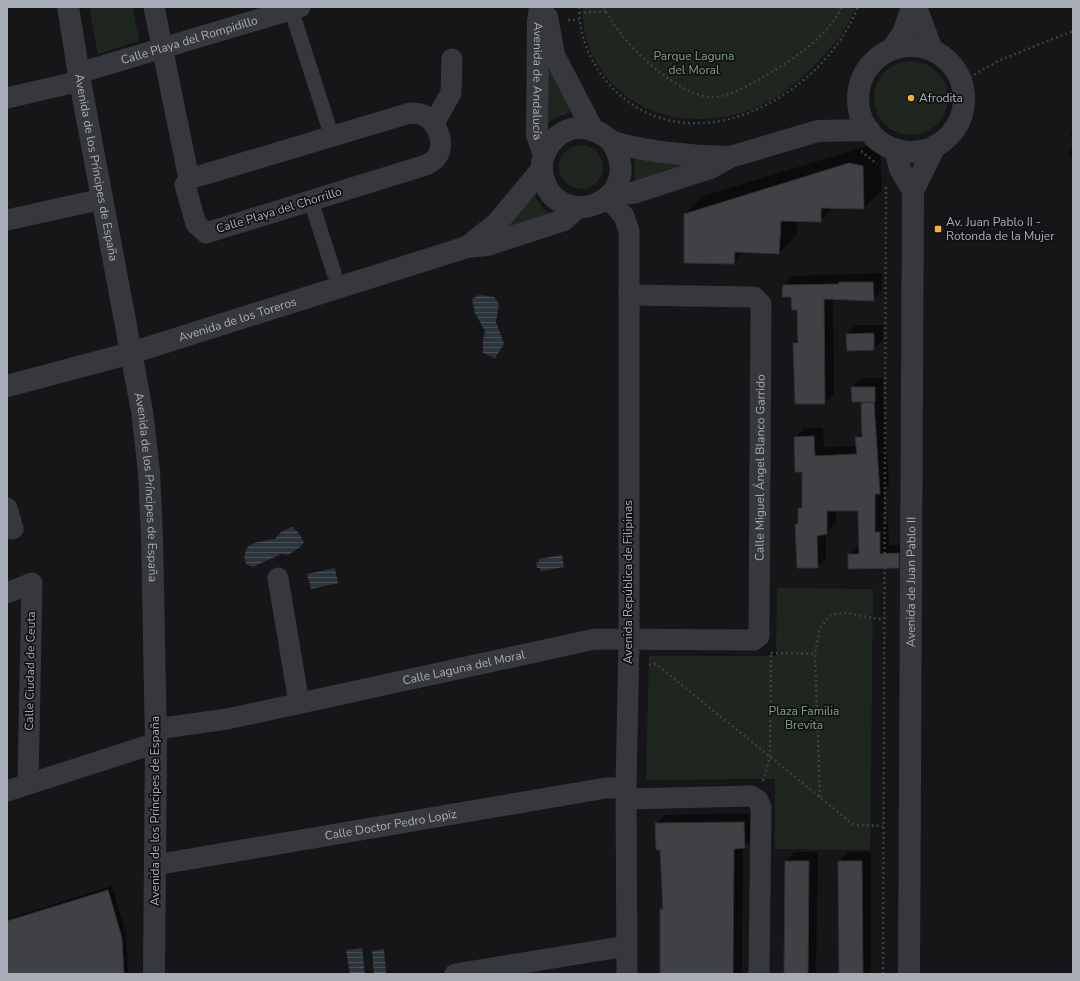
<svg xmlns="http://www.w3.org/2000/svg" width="1080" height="981" viewBox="0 0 1080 981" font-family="'Nunito Sans',sans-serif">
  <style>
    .green { fill: #1e261f }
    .water { fill: url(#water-rules) }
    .shadow { fill: #0007 }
    .building { fill: #404145; stroke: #303034 }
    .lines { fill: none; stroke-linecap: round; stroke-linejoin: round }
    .path { stroke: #3d3f44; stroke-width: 2.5; stroke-dasharray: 2 3; stroke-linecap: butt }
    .pedestrian { stroke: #37383d; stroke-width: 15 }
    .minor { stroke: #37383d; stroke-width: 21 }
    .tertiary { stroke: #37383d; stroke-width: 22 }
    .poi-dot { fill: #f2b134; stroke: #111113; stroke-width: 1.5 }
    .labels { text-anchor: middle; stroke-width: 3.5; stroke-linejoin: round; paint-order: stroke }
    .street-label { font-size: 12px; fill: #a8adb8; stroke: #111113 }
    .park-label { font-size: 12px; fill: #7fa381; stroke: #111113 }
    .poi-label { font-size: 12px; fill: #a8adb8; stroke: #111113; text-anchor: start }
  </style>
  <defs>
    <pattern id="water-rules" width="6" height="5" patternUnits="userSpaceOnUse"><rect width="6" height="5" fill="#2c353c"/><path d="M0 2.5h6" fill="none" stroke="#485056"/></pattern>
  </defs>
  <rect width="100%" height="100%" fill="#161618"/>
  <!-- green -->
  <path class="green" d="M 89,7 L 133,7 L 139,41 L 98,54 Z
    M 582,7 L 856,7 C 852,14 849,22 845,29 C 828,54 793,90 766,103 C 696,138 607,116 585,34 C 583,26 583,16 582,7 Z
    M874 98a37 37 0 1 1 74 0a37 37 0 1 1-74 0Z
    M 547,61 L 573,112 L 559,116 L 547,123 Z
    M559 167a22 22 0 1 1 44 0a22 22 0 1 1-44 0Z
    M 635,152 L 688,165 L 634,185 Z
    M 534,195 L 542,207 L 553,216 L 502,232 Z
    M 777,588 L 873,589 L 870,850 L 775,849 L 775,779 L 646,780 L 649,656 L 776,656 Z"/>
  <!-- water -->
  <path class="water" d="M 479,295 L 494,297 L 499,304 L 496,322 L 504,344 L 495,358 L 483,353 L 483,341 L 485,331 L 475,313 L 472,299 Z
    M 292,527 L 298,532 L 304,542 L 299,548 L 288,555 L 281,554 L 253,567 L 246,564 L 244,556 L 248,546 L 257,542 L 275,539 L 281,532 Z
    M 562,555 L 564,567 L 541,571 L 540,568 L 537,568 L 536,563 L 539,562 L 538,559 Z
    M 335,568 L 338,583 L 311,589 L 307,574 Z
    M 362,948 L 365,974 L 350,974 L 346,950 Z
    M 384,949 L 386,974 L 374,974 L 372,951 Z"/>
  <!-- shadow -->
  <path class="shadow" d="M 1073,132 L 1073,140 L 1070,134 Z
    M 867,146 L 880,148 L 882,190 L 864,208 L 834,207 L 820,221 L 798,220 L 797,234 L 779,253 L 745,251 L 733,263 L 685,214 L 703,196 Z
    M 1073,146 L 1073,165 L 1068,152 Z
    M 882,273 L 882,291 L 873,300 L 833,298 L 834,394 L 825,403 L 794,344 L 799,338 L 798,308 L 792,296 L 784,285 L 793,276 Z
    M 856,325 L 883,325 L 883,340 L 874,349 L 847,334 Z
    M 861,378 L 883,378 L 883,393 L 889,484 L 884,489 L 884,523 L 888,523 L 889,545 L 907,545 L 907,558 L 898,567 L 849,554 L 860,545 L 859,510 L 836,510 L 836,524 L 826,533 L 826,558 L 817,567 L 796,524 L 799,522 L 799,508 L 803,504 L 803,471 L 795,438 L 804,428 L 823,428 L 824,447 L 857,446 L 856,438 L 863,431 L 862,403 L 864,401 L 852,387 Z
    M 753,813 L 753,838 L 743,847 L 742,974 L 661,974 L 661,910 L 663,907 L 661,849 L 656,824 L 665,815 Z
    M 795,852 L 818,852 L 816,974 L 785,974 L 786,861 Z
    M 848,852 L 871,852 L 871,974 L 840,974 L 839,861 Z
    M 112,886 L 126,933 L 128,974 L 7,974 L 7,919 Z"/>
  <!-- building -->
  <path class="building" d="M 849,163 L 863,166 L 864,209 L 821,208 L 821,222 L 781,221 L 779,254 L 735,252 L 734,264 L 684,263 L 684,214 Z
    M 839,282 L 873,282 L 874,301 L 824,299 L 825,404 L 795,404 L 793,343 L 798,343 L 797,310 L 792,310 L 791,297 L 782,297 L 783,285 L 839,284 Z
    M 874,333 L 874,350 L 847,351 L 846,334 Z
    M 851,387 L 875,387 L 875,402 L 852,402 Z
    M 874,402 L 880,494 L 875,494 L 875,532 L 880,532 L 880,554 L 899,553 L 899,568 L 848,569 L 848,554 L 859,554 L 858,511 L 827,511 L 827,534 L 817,536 L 818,568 L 797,568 L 795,524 L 798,524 L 798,508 L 802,508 L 802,472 L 795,472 L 794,437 L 814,436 L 815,456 L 857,454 L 855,437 L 862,437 L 861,403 Z
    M 744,822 L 745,848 L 734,849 L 733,974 L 660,974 L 660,909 L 663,909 L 660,850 L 656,850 L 655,823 Z
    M 785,861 L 809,861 L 808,974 L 784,974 Z
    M 838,861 L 862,861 L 863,974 L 839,974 Z
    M 108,890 L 122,938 L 124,974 L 7,974 L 7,921 Z"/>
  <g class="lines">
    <!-- path -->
    <path class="path" d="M 579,7 C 579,35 589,60 607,82 C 685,172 821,100 858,7
      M 604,7 C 617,39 678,98 713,97 C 732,96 747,86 763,77 C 794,59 825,39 842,7
      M 579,13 L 606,11
      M 568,20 L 579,20
      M 961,82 L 1000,60 L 1073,31
      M 861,151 L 877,164
      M 771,653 L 815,654
      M 649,665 L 656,664 L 854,825 L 883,826
      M 763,781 L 770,757 L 771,653
      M 820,797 L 815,654 L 820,628 L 831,615 L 846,613 L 884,620
      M 883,974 L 886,187"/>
    <!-- pedestrian -->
    <path class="pedestrian" d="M 291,9 L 332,137
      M 311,201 L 334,273"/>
    <!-- minor -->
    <g class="minor">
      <path d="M 154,7 L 189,179"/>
      <path id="s1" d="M 79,73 L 300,7"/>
      <path d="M 7,98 L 80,81"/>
      <path d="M 410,113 C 414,113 419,113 423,115 C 437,121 447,145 436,158 C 434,161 429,163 426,165 L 206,233 L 196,224 L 185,185 L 189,179 Z"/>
      <path d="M 434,123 L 451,93 L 452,59"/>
      <path d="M 608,198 L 624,216 L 629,231 L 629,639 L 626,788 L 627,974"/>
      <path d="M 7,220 L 102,199"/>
      <path d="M 7,508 L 13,529"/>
      <path d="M 278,578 L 299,703"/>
      <path d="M 7,593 L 32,583 L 28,784"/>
      <path id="s2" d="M 156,729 L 227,719 L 595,639 L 754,640 L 759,636 L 761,304 L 754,297 L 629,295"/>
      <path d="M 7,791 L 156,743"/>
      <path d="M 627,799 L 751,796 L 758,800 L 761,808 L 759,974"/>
      <path id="s3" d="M 155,865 L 606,788 L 626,788"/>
      <path d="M 455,974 L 627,946"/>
    </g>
    <!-- tertiary -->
    <g class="tertiary">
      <path id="s4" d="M 68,7 L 80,81 L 142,411 L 149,472 L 152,536 L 156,743 L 154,974"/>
      <path id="s5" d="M 540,7 L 538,21 L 537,135 L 544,155"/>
      <path d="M 916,7 L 932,50"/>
      <path d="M 547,17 L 554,55 L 593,130"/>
      <circle cx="911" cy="99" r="53"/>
      <path d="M 892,49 L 903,33 L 912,7"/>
      <path d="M 611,141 C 651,202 554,237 542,173 C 540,159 547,144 558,136 C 565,130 575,127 583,128 C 591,129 597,131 603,135 C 607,137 609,140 613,142 C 650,153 692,156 730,157"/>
      <path d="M 895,149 L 900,169 L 913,191"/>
      <path d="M 611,194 L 633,193 L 710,168 L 730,157 L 818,131 L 869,130"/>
      <path d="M 468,246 L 497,223 L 542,169"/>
      <path id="s6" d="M 7,386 L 131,353 L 467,247 L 487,245 L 564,220 L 578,207"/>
      <path id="s7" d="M 909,974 L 913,191 L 935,146"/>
    </g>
  </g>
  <!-- markers -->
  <g class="poi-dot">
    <circle cx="911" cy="98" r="4"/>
    <rect x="934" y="225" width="8" height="8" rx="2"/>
  </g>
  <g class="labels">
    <!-- street labels -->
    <g class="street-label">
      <text dy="4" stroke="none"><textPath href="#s1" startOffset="115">Calle Playa del Rompidillo</textPath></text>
      <text dy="4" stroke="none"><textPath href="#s5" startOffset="74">Avenida de Andalucía</textPath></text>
      <text dy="4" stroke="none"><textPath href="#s4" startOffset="163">Avenida de los Príncipes de España</textPath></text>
      <text transform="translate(279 210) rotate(-17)" y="4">Calle Playa del Chorrillo</text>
      <text dy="4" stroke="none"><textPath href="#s6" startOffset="240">Avenida de los Toreros</textPath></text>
      <text dy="4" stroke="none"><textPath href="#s2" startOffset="782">Calle Miguel Ángel Blanco Garrido</textPath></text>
      <text dy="4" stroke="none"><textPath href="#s4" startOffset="487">Avenida de los Príncipes de España</textPath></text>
      <text transform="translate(628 582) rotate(-90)" y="4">Avenida República de Filipinas</text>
      <text dy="4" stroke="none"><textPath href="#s7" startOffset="392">Avenida de Juan Pablo II</textPath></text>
      <text dy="4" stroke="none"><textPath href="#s2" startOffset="314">Calle Laguna del Moral</textPath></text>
      <text transform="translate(30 671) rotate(-89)" y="4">Calle Ciudad de Ceuta</text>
      <text transform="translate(155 811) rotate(-90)" y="4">Avenida de los Príncipes de España</text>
      <text dy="4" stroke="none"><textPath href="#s3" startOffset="239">Calle Doctor Pedro Lopiz</textPath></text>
    </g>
    <!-- park labels -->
    <g class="park-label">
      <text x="694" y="60">Parque Laguna<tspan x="694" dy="14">del Moral</tspan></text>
      <text x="804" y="715">Plaza Familia<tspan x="804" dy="14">Brevita</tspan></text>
    </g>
    <!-- poi labels -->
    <g class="poi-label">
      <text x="919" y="102">Afrodita</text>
      <text x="946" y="226">Av. Juan Pablo II -<tspan x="946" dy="14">Rotonda de la Mujer</tspan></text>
    </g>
  </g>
  <!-- border -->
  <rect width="1080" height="981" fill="none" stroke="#a8adb8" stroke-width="16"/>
</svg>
